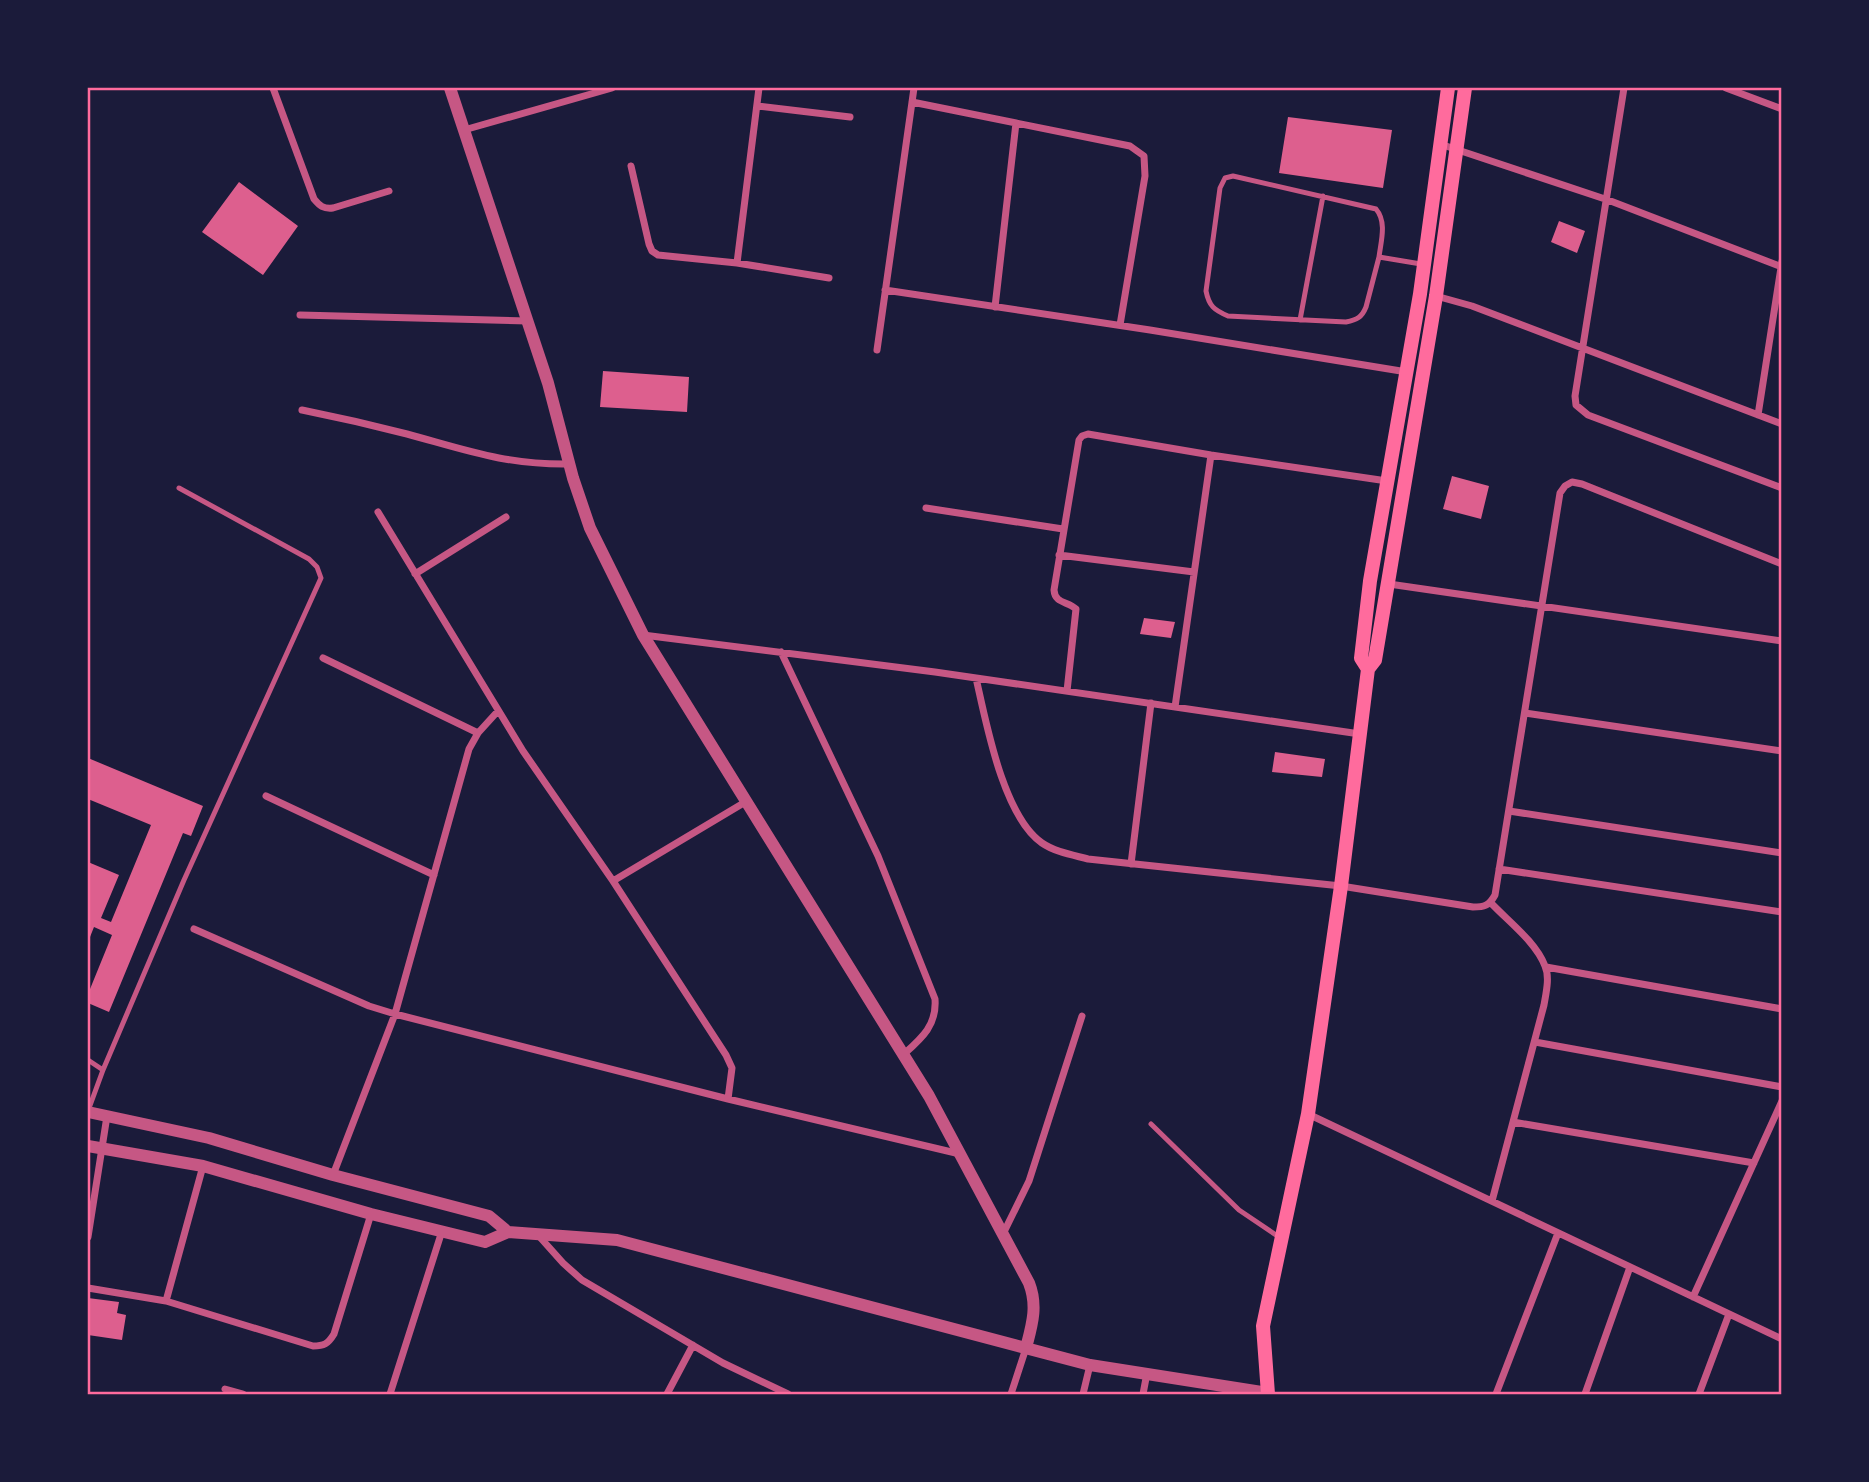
<svg xmlns="http://www.w3.org/2000/svg" width="1869" height="1482" viewBox="0 0 1869 1482" font-family="'IBM Plex Serif',serif">
  <style>
    .building { fill: #dd5f8e }
    .lines { fill: none; stroke-linecap: round; stroke-linejoin: round }
    .service { stroke: #c65784; stroke-width: 5 }
    .minor { stroke: #c65784; stroke-width: 7 }
    .tertiary { stroke: #c65784; stroke-width: 12 }
    .secondary { stroke: #ff6b9d; stroke-width: 14 }
    .neatline { fill: none; stroke: #ff6b9d; stroke-width: 2.5 }
  </style>
  <rect width="100%" height="100%" fill="#1b1b3a"/>
  <!-- building -->
  <path class="building" d="M 1288,117 L 1392,130 L 1383,188 L 1279,173 Z
    M 239,182 L 298,226 L 263,275 L 202,232 Z
    M 1559,221 L 1585,231 L 1577,253 L 1551,242 Z
    M 603,371 L 689,377 L 687,412 L 600,407 Z
    M 1452,476 L 1489,486 L 1481,519 L 1443,509 Z
    M 1144,618 L 1175,622 L 1171,638 L 1140,634 Z
    M 1275,752 L 1325,759 L 1322,777 L 1272,772 Z
    M 88,758 L 203,806 L 191,836 L 183,833 L 109,1012 L 88,1003 L 88,994 L 112,935 L 94,927 L 88,942 L 88,862 L 119,875 L 101,918 L 111,922 L 151,825 L 88,799 Z
    M 88,1298 L 119,1302 L 117,1313 L 126,1315 L 122,1340 L 88,1335 Z"/>
  <g class="lines">
    <!-- service -->
    <path class="service" d="M 1379,257 C 1381,241 1387,222 1376,209 L 1233,176 L 1225,178 L 1220,188 L 1206,291 C 1209,306 1214,310 1228,316 L 1346,322 C 1357,320 1362,317 1366,307 L 1379,257 L 1421,264
      M 1300,320 L 1323,196
      M 88,1060 L 103,1070
      M 88,1111 L 103,1070 L 184,880 L 321,578 L 317,567 L 309,559 L 179,488
      M 1151,1124 L 1239,1210 L 1279,1237"/>
    <!-- minor -->
    <path class="minor" d="M 273,88 L 314,199 C 320,206 323,209 333,208 L 389,191
      M 1624,88 L 1575,396 L 1576,405 L 1588,415 L 1782,488
      M 1726,88 L 1782,109
      M 912,102 L 1130,146 L 1144,156 L 1145,176 L 1120,325
      M 758,106 L 850,117
      M 464,130 L 612,88
      M 1440,144 L 1608,200 L 1782,267
      M 631,166 L 649,244 L 652,251 L 658,255 L 737,263 L 829,278
      M 737,263 L 759,88
      M 885,290 L 1150,330 L 1407,372
      M 1436,296 L 1472,306 L 1782,424
      M 995,307 L 1016,123
      M 300,315 L 528,321
      M 877,350 L 914,88
      M 302,410 C 337,417 372,425 407,434 C 466,450 506,465 569,464
      M 1758,415 L 1782,261
      M 926,508 L 1063,529
      M 378,512 L 523,751 L 613,881 L 726,1055 L 732,1068 L 728,1099
      M 1059,555 L 1194,572
      M 415,574 L 506,517
      M 1389,584 L 1782,641
      M 643,635 L 935,672 L 1360,734
      M 781,652 L 878,856 L 935,999 C 937,1025 922,1038 904,1054
      M 323,658 L 478,733
      M 976,678 C 986,722 1003,816 1042,843 C 1055,852 1073,855 1088,859 L 1341,886 L 1473,907 C 1484,907 1489,906 1495,895 L 1560,493 L 1565,486 L 1572,482 L 1582,484 L 1782,564
      M 1067,691 L 1076,609 C 1068,601 1055,604 1054,590 L 1079,440 L 1082,436 L 1088,434 L 1211,455 L 1387,481
      M 1175,707 L 1211,455
      M 1525,713 L 1782,751
      M 266,796 L 434,875
      M 1509,811 L 1782,853
      M 1131,864 L 1151,703
      M 1499,869 L 1782,912
      M 613,881 L 747,801
      M 1491,903 C 1508,921 1536,942 1545,966 C 1550,977 1546,993 1544,1005 L 1492,1201
      M 194,929 L 369,1006 L 395,1014 L 728,1099 L 960,1154
      M 1546,967 L 1782,1009
      M 1535,1042 L 1782,1087
      M 1308,1114 L 1782,1339
      M 1513,1122 L 1754,1163
      M 333,1175 L 395,1014 L 469,749 L 478,733 L 498,711
      M 1003,1234 L 1029,1181 L 1082,1016
      M 538,1235 L 563,1263 L 582,1280 L 723,1363 L 788,1394
      M 88,1237 L 107,1116
      M 88,1288 L 166,1301 L 313,1346 C 324,1346 328,1344 334,1334 L 371,1214
      M 1693,1297 L 1782,1101
      M 166,1301 L 203,1166
      M 225,1389 L 243,1394
      M 390,1394 L 442,1231
      M 667,1394 L 693,1345
      M 1011,1394 L 1026,1348
      M 1083,1394 L 1090,1365
      M 1143,1394 L 1147,1373
      M 1496,1394 L 1558,1233
      M 1585,1394 L 1630,1267
      M 1699,1394 L 1729,1314"/>
    <!-- tertiary -->
    <path class="tertiary" d="M 450,88 L 548,383 L 573,478 L 590,528 L 643,635 L 929,1096 L 1029,1283 C 1038,1306 1032,1325 1026,1348
      M 88,1112 L 209,1138 L 333,1175 L 489,1216 L 508,1232
      M 88,1146 L 203,1166 L 371,1214 L 485,1242 L 508,1232 L 617,1240 L 1090,1365 L 1268,1393"/>
    <!-- secondary -->
    <path class="secondary" d="M 1368,669 L 1361,658 L 1370,581 L 1420,294 L 1448,88
      M 1268,1394 L 1263,1326 L 1308,1114 L 1341,886 L 1368,669 L 1375,660 L 1436,296 L 1465,88"/>
  </g>
  <!-- border -->
  <rect width="1869" height="1482" fill="none" stroke="#1b1b3a" stroke-width="178"/>
  <rect x="89" y="89" width="1691" height="1304" class="neatline"/>
</svg>
